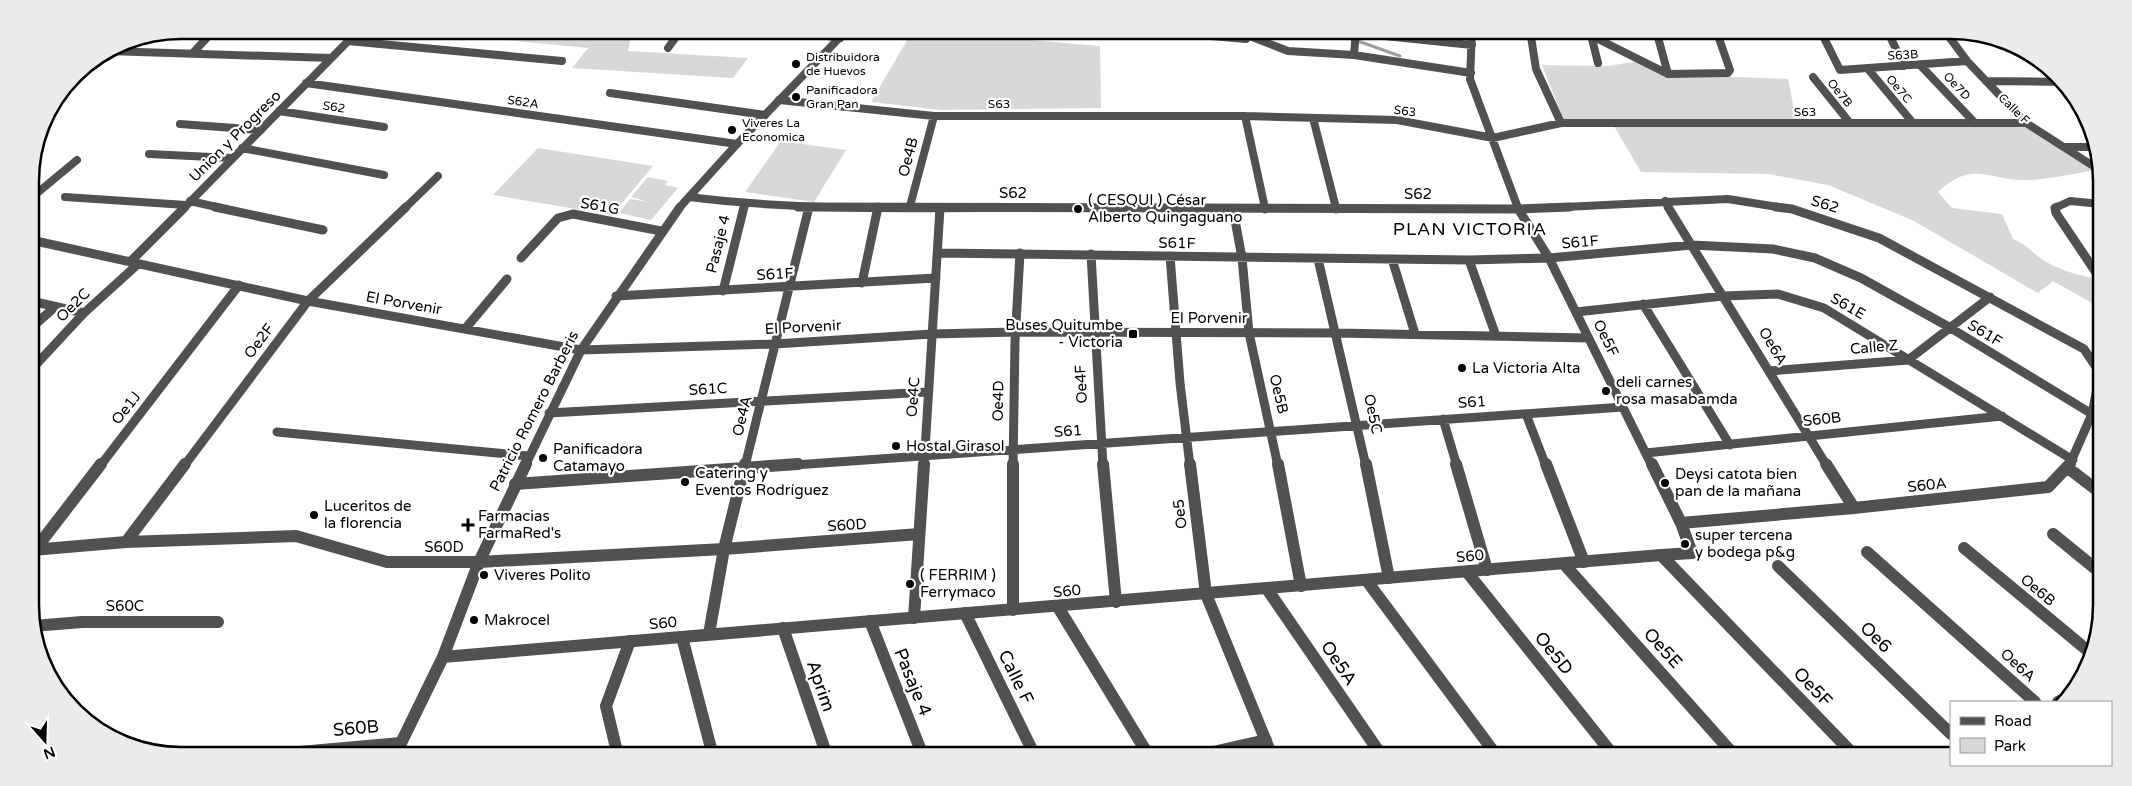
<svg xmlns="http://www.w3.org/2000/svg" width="2132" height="786" viewBox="0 0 2132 786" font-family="'Varela Round',sans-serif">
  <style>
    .green { fill: #d8d8d8 }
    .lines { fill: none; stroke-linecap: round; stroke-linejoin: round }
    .stream { stroke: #9f9f9f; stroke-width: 3 }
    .minor-far2 { stroke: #515151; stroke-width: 8 }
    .minor-far1 { stroke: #515151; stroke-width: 9 }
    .minor { stroke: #515151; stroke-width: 12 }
    .tertiary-far2 { stroke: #515151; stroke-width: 8 }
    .tertiary-far1 { stroke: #515151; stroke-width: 9 }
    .tertiary { stroke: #515151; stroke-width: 12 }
    .poi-dot { fill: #000; stroke: #fff; stroke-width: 2 }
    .labels { text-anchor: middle; stroke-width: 4.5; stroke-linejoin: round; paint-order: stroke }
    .far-street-label { font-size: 12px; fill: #000; stroke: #fff }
    .far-poi-label { font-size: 12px; fill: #000; stroke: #fff; text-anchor: start }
    .street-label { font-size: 15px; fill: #000; stroke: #fff }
    .poi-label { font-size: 15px; fill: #000; stroke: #fff; text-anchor: start }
    .quarter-label { font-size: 18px; letter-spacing: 1px; fill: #000; stroke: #fff }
    .near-street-label { font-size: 18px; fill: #000; stroke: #fff }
    .rim { fill: none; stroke: #000; stroke-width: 2.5 }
  </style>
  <rect width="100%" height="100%" fill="#fff"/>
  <!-- green -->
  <path class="green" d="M 447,30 L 614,30 L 632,32 L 628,51 L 748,58 L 733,78 L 572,68 L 588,48 L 443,34 Z
    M 913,30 L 1100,46 L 1101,108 L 941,110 L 871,102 Z
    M 1641,61 L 1668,74 L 1788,79 L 1796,120 L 1564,121 L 1542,65 L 1607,66 Z
    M 1614,126 L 2026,126 L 2094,170 C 2072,174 2047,180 2025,180 C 1986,180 1973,160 1938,192 L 1952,208 L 2002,214 L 2013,239 C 2027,245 2028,249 2039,257 C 2055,269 2074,274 2093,278 L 2101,291 L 2101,308 L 2053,281 L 2038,293 L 1912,220 L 1828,185 L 1768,174 L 1641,172 Z
    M 781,141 L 846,150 L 814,202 L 745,192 Z
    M 538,148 L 653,166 L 612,215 L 493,195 Z
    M 648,177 L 668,181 L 665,185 L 678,188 L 651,220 L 619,213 L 630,199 L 649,202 L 631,197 Z"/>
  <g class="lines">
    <!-- stream -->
    <path class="stream" d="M 1327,30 L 1400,56"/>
    <!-- minor-far2 -->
    <path class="minor-far2" d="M 791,30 L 840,38
      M 1142,30 L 1246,39
      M 1234,30 L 1288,51 L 1354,55 L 1471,73
      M 1472,30 L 1470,79 L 1518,208
      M 1530,30 L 1536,69 L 1561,123
      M 1580,30 L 1668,74 L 1728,73 L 1730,70 L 1716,30
      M 1656,30 L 1668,74
      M 1820,30 L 1840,70 L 1967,61
      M 1887,30 L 1904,66
      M 1944,30 L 1967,61 L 2026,123 L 2101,171
      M 1590,31 L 1598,63
      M 1356,33 L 1472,45
      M 348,41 L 562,61
      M 668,48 L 681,30
      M 107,51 L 331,58
      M 192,54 L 214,30
      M 1354,55 L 1356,30
      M 1921,66 L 1975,123
      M 1868,69 L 1913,123
      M 1813,77 L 1850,123
      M 1986,81 L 2065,82
      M 306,83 L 737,144
      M 610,93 L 765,115
      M 779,100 L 934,116 L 1245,116 L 1397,120 L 1493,138 L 1561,123 L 2026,123
      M 279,111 L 384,127
      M 1245,116 L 1265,208
      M 1313,118 L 1336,208
      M 180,124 L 261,130
      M 2065,147 L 2097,147
      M 242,148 L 384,175
      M 149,154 L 232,158
      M 65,197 L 186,205
      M 689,197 C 817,213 948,207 1077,208
      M 30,199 L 77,160
      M 190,201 L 221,208
      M 1665,201 L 1669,208
      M 910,206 L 934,116
      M 184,208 L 359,30
      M 405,208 L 438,176
      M 744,208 L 745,204
      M 1544,208 L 1728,199 L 1784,208
      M 2055,208 L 2070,201 L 2101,204"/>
    <!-- minor-far1 -->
    <path class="minor-far1" d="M 215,207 L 323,230
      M 798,207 L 1518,209 L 1570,207
      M 1264,207 L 1265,209
      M 1335,207 L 1336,209
      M 1517,207 L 1549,258 L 1652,466
      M 1668,207 L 1827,466
      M 1776,207 L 1792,209 L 1879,238 L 2084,349 L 2100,373 L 2092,414 L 2069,466
      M 2057,207 L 2055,208 L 2056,213 L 2101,280
      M 1233,209 L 1242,258 L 1249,333 L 1278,466
      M 31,240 L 308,301 L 581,350 L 775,344 L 932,334 L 1015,332 L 1338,333 L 1588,338
      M 938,253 L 1469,260 L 1549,258 L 1692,245 L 1773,249 L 1815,258 L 1861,278 L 1949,327 L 2092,414
      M 1091,254 L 1103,466
      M 1170,256 L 1180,383 L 1190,466
      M 521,258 L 558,218 L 573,214 L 661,231
      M 1318,259 L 1366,466
      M 1392,259 L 1415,334
      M 1469,260 L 1496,336
      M 130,262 L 185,207
      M 862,283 L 878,207
      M 723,291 L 744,207
      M 616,296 L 936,278
      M 31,301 L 84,313
      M 1643,304 L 1730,445
      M 1576,312 L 1723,296 L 1778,294 L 1824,308 L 2073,460
      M 31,328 L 55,307
      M 465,329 L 507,279
      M 31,370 L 84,313 L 138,264
      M 1769,371 L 1908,360 L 1990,297
      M 549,413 L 928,392
      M 1526,414 L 1546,466
      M 1443,419 L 1457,466
      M 277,432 L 528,456
      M 1646,453 L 2002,416
      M 100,466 L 239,285
      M 184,466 L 308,301 L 406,207
      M 745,466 L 809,207
      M 780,466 L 1623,407
      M 924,466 L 940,208
      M 1013,466 L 1015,342 L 1020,253"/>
    <!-- minor -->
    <path class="minor" d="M 1013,464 L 1013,610
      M 1103,464 L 1116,602
      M 1190,464 L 1206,594 L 1272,756
      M 1278,464 L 1301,586
      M 1366,464 L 1389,578
      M 1456,464 L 1487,570
      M 1546,464 L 1584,562
      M 1652,464 L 1681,523 L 1692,553 L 1661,555
      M 1826,464 L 1854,508
      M 2068,468 L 2102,494
      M 515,484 L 798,464
      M 1681,523 L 1854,508 L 2048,487 L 2070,464
      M 2053,534 L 2102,574
      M 126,542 L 185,464
      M 1964,548 L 2093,655
      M 32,550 L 126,542 L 296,536 L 387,562 L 479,562 L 724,549 L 919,534
      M 34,551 L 101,464
      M 1867,552 L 2035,702
      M 1564,564 L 1735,756
      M 1778,566 L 1951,734
      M 1467,572 L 1614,756
      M 1367,581 L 1497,756
      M 1267,589 L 1382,756
      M 1058,607 L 1149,756
      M 965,613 L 1035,756
      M 914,618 L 924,464
      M 870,621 L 923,756
      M 33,626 L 82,622 L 218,622
      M 783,628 L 827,756
      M 709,634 L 724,549 L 745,464
      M 682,637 L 713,756
      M 254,756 L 401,743
      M 618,756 L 606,706 L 630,641
      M 1195,756 L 1266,740"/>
    <!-- tertiary-far2 -->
    <path class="tertiary-far2" d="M 679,208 L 737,144 L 847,30"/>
    <!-- tertiary-far1 -->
    <path class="tertiary-far1" d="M 525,466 L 581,350 L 680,207"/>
    <!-- tertiary -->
    <path class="tertiary" d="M 443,657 L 1661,555 L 1855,756
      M 2058,702 L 2071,695
      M 392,756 L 401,743 L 443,657 L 479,562 L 526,464"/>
  </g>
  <!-- markers -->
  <g class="poi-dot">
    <circle cx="796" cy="64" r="5"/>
    <circle cx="796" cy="97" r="5"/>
    <circle cx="732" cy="130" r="5"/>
    <circle cx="1078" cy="209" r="5"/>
    <rect x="1128" y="329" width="10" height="10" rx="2.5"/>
    <circle cx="1462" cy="368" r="5"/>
    <circle cx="1606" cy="391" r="5"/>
    <circle cx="896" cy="446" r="5"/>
    <circle cx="543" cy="458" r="5"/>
    <circle cx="685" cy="482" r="5"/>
    <circle cx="1665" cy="483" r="5"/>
    <circle cx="314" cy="515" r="5"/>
    <path d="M465.5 517.5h5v5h5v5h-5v5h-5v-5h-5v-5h5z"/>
    <circle cx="1685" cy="544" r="5"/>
    <circle cx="484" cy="575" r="5"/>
    <circle cx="910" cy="584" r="5"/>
    <circle cx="474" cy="620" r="5"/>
  </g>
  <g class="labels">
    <!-- far-street labels -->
    <g class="far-street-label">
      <text transform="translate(1903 55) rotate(-3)" y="4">S63B</text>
      <text transform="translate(1957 86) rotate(47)" y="4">Oe7D</text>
      <text transform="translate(1899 89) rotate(50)" y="4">Oe7C</text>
      <text transform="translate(1840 93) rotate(51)" y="4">Oe7B</text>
      <text transform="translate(523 102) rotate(8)" y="4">S62A</text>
      <text x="999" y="108">S63</text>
      <text transform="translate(334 107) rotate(9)" y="4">S62</text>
      <text transform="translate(2014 109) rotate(44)" y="4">Calle F</text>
      <text transform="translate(1405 111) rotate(8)" y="4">S63</text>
      <text x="1805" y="116">S63</text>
    </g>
    <!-- far-poi labels -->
    <g class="far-poi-label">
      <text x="806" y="61">Distribuidora<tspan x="806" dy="14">de Huevos</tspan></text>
      <text x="806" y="94">Panificadora<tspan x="806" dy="14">Gran Pan</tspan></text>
      <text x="742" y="127">Viveres La<tspan x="742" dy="14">Economica</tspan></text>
    </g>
    <!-- street labels -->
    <g class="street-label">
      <text transform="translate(235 136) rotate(-45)" y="5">Union y Progreso</text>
      <text transform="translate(908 157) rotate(-75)" y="5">Oe4B</text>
      <text x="1013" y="198">S62</text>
      <text x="1418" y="199">S62</text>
      <text transform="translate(1825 204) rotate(17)" y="5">S62</text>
      <text transform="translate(600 206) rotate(10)" y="5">S61G</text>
      <text transform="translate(1580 242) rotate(-5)" y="5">S61F</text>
      <text transform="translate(1177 243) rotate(1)" y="5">S61F</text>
      <text transform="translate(718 244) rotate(-76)" y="5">Pasaje 4</text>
      <text transform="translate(775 274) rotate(-3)" y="5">S61F</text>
      <text transform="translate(404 303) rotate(10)" y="5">El Porvenir</text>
      <text transform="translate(73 305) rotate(-45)" y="5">Oe2C</text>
      <text transform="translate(1848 306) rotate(30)" y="5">S61E</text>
      <text x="1209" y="323">El Porvenir</text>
      <text transform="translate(803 327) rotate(-3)" y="5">El Porvenir</text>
      <text transform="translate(1985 333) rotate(31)" y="5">S61F</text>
      <text transform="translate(1606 338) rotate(64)" y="5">Oe5F</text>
      <text transform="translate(259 341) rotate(-53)" y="5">Oe2F</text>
      <text transform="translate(1773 346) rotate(59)" y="5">Oe6A</text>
      <text transform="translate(1874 347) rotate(-5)" y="5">Calle Z</text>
      <text transform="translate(1081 384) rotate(-93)" y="5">Oe4F</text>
      <text transform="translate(708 389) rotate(-3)" y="5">S61C</text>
      <text transform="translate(1279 394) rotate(77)" y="5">Oe5B</text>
      <text transform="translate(913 397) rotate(-86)" y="5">Oe4C</text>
      <text transform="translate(998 401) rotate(-89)" y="5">Oe4D</text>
      <text transform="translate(1472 402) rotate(-4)" y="5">S61</text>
      <text transform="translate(126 408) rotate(-52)" y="5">Oe1J</text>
      <text transform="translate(534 411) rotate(-63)" y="5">Patricio Romero Barberis</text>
      <text transform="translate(1373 414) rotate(78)" y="5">Oe5C</text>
      <text transform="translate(742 416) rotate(-76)" y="5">Oe4A</text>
      <text transform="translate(1822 419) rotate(-6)" y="5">S60B</text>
      <text transform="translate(1068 431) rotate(-4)" y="5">S61</text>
      <text transform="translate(1927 485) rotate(-6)" y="5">S60A</text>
      <text transform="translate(1180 514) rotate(-97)" y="5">Oe5</text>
      <text transform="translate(847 525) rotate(-4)" y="5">S60D</text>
      <text x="444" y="552">S60D</text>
      <text transform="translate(1470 556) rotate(-5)" y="5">S60</text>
      <text transform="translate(2038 590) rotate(40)" y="5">Oe6B</text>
      <text transform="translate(1067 591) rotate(-5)" y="5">S60</text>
      <text x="125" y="611">S60C</text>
      <text transform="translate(663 623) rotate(-5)" y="5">S60</text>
      <text transform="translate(2018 665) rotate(42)" y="5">Oe6A</text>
    </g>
    <!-- poi labels -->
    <g class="poi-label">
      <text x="1088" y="205">( CESQUI ) César<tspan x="1088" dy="17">Alberto Quingaguano</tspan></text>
      <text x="1123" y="330" text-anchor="end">Buses Quitumbe<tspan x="1123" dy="17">- Victoria</tspan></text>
      <text x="1472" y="373">La Victoria Alta</text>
      <text x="1616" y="387">deli carnes<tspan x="1616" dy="17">rosa masabamda</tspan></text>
      <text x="906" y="451">Hostal Girasol</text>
      <text x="553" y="454">Panificadora<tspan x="553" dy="17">Catamayo</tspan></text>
      <text x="695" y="478">Catering y<tspan x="695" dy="17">Eventos Rodríguez</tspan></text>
      <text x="1675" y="479">Deysi catota bien<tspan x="1675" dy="17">pan de la mañana</tspan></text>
      <text x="324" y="511">Luceritos de<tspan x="324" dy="17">la florencia</tspan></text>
      <text x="478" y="521">Farmacias<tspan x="478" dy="17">FarmaRed's</tspan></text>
      <text x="1695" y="540">super tercena<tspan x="1695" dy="17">y bodega p&amp;g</tspan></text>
      <text x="494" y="580">Viveres Polito</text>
      <text x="920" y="580">( FERRIM )<tspan x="920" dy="17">Ferrymaco</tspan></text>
      <text x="484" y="625">Makrocel</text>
    </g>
    <!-- quarter labels -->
    <g class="quarter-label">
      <text x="1470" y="235">PLAN VICTORIA</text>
    </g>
    <!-- near-street labels -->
    <g class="near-street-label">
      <text transform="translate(1876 637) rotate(44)" y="6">Oe6</text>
      <text transform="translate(1663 648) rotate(48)" y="6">Oe5E</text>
      <text transform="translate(1554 653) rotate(51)" y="6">Oe5D</text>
      <text transform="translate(1339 663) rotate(56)" y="6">Oe5A</text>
      <text transform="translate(1016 677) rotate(64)" y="6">Calle F</text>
      <text transform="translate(913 682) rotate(68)" y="6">Pasaje 4</text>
      <text transform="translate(821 686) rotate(71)" y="6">Aprim</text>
      <text transform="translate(1813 687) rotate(46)" y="6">Oe5F</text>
      <text transform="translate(356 728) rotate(-5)" y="6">S60B</text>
    </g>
  </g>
  <!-- crop -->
  <path d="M0 0H2132V786H0ZM181 39H1951A142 142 0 0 1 2093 181V605A142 142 0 0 1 1951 747H181A142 142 0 0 1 39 605V181A142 142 0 0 1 181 39Z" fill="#ebebeb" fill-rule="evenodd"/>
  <path class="rim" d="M181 39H1951A142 142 0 0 1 2093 181V605A142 142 0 0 1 1951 747H181A142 142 0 0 1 39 605V181A142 142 0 0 1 181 39Z"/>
  <!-- legend -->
  <rect x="1950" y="701" width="162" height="65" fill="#ffffff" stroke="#999999"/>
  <rect x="1960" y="717" width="25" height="8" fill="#515151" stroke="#999999"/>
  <text x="1994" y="726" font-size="15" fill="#000000">Road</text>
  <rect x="1960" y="738" width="25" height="15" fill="#d8d8d8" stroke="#999999"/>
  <text x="1994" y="751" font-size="15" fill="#000000">Park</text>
  <!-- north arrow -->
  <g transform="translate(45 741) rotate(160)" stroke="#ffffff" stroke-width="4" paint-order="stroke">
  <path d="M0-4L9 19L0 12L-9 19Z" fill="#000000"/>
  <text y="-8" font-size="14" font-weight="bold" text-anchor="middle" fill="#000000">N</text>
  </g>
</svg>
